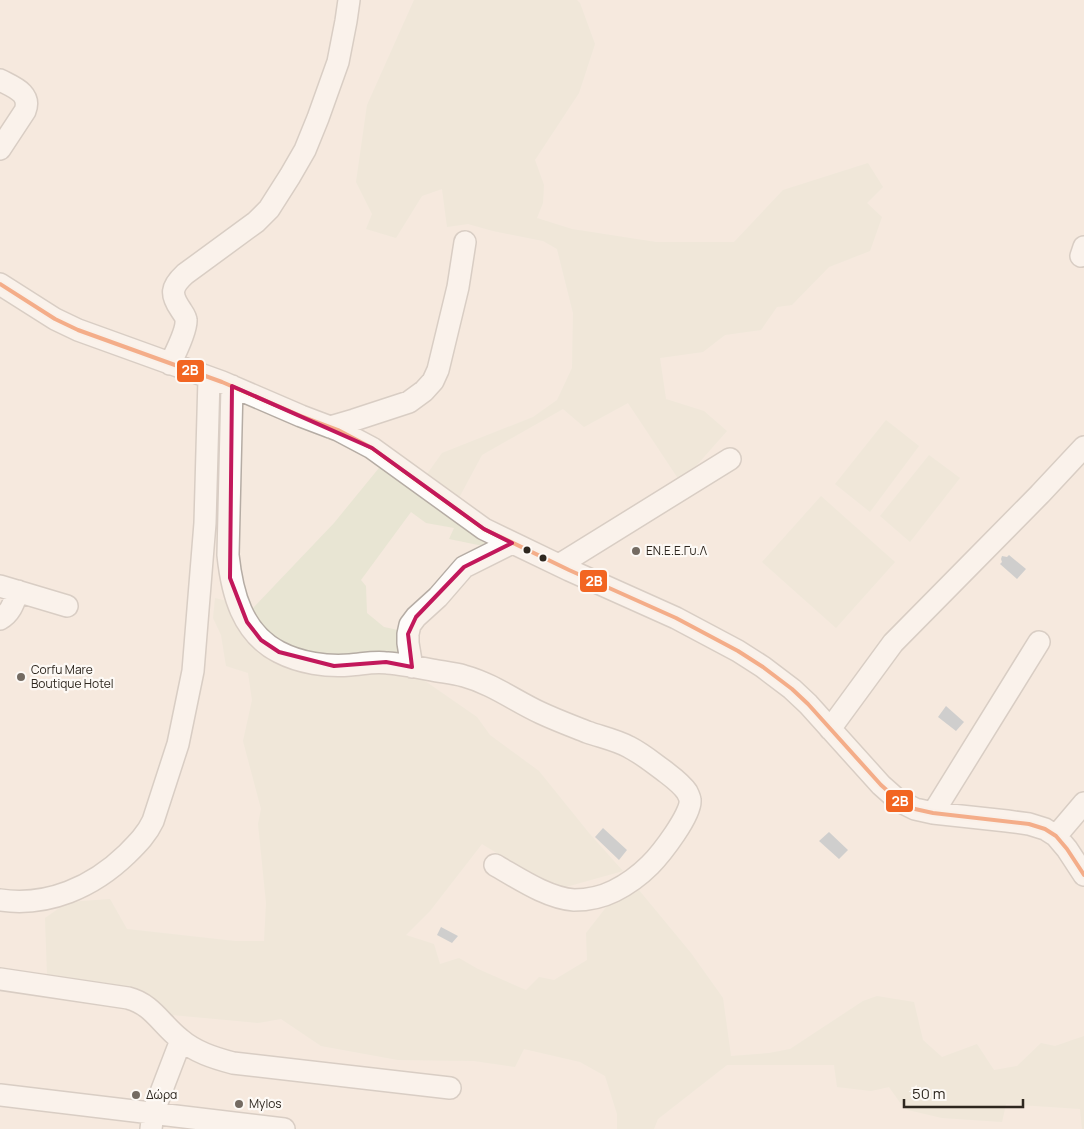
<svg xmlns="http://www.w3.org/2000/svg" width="1084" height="1129" viewBox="0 0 1084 1129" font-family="Manrope,sans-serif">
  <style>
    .green { fill: #e8e5d3 }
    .water { fill: #a1aeb9 }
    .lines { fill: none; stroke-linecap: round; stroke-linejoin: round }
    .minor-casing { stroke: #b5aca4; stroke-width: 24 }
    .minor { stroke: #fefcfa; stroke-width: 21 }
    .bus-1-casing { stroke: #fdf9f5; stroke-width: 8 }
    .bus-1 { stroke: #f26522; stroke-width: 4 }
    .marked { fill: none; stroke: #c2185b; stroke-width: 4; stroke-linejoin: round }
    .bus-dot { fill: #2e271f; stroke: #fdf9f5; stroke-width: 2 }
    .poi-dot { fill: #746b62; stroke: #fdf9f5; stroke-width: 2 }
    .labels { text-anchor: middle; stroke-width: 4.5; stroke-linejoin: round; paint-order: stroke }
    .poi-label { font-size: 12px; fill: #2e271f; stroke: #fdf9f5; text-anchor: start }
    .line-badge { stroke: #fdf9f5; stroke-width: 2 }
    .badge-label { font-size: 14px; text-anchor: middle; font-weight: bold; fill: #fff }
  </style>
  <rect width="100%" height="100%" fill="#f5e9de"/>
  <!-- green -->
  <path class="green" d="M 414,0 L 577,0 L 580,3 L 595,44 L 579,93 L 535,160 L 544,185 L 543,203 L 537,218 L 572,229 L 656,242 L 734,242 L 783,190 L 868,163 L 883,187 L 867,203 L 882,217 L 870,251 L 829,267 L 792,305 L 777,307 L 761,330 L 725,335 L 703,352 L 660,358 L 666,399 L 704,411 L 727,431 L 681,483 L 628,403 L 584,427 L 563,409 L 482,455 L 460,496 L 451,512 L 501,544 L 483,546 L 449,539 L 454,528 L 426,523 L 411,512 L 361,580 L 366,586 L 367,613 L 384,627 L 398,630 L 416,655 L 415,674 L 477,717 L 490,735 L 539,771 L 589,833 L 623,871 L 566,887 L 544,882 L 482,844 L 430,911 L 406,935 L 434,944 L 440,964 L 459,958 L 478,969 L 526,990 L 539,977 L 554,980 L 587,960 L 586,933 L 611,901 L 634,884 L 691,953 L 723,998 L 731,1056 L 769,1053 L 790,1049 L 863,1001 L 877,996 L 914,1002 L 923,1040 L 942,1057 L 977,1044 L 994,1070 L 1017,1066 L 1041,1043 L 1055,1046 L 1084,1036 L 1084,1129 L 1082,1129 L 1080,1109 L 1006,1104 L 1002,1122 L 942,1118 L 908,1110 L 901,1104 L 889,1087 L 871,1091 L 837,1087 L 834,1065 L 727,1065 L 658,1119 L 654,1129 L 617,1129 L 617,1114 L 605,1076 L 580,1062 L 524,1049 L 515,1067 L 474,1061 L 398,1060 L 321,1046 L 281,1019 L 258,1023 L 172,1015 L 147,999 L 108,984 L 47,975 L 45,918 L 68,902 L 110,899 L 127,929 L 235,941 L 264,941 L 266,903 L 258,824 L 261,809 L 243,741 L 252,700 L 248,673 L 226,666 L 221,635 L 213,618 L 215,598 L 253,608 L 334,523 L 383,463 L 417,488 L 442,453 L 533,417 L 557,400 L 572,368 L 573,313 L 557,249 L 543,241 L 493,231 L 468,224 L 447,227 L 442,189 L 422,196 L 396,238 L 366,229 L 372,214 L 356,182 L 367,105 Z
    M 886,420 L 919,446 L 870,512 L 835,484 Z
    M 929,455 L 960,478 L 910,542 L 880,516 Z
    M 821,496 L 895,562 L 836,628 L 762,562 Z"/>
  <!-- water -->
  <path class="water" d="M 1009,555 L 1026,569 L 1017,579 L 1000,564 L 1002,562 L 1001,559 L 1002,556 L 1007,557 Z
    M 946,706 L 964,722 L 956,731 L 938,717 Z
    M 603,828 L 627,850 L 619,860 L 595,837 Z
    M 829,832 L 848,850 L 839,859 L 819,841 Z
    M 441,927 L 458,936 L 452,943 L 437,935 Z"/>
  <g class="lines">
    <!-- minor casing -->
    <g class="minor-casing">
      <path id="minor" d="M 0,80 C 13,87 32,93 25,111 L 0,149
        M 1081,256 L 1084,247
        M 0,284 L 55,319 L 78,330 L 222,382 L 301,416 L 338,430 L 372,448 L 484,529 L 569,570 L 676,618 L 738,651 L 763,667 L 792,689 L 808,704 L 881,785 L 899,801 L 915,809 L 933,813 L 1007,821 L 1029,824 L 1045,829 L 1056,836 L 1067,849 L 1084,875
        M 170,364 C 175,354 187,330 186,320 C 186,317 183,313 181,310 C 170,294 171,287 185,274 L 256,222 L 269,209 L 290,176 L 305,150 L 318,118 L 338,62 L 346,21 L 349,0
        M 232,386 L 228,555 C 232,593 242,633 279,652 C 300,663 327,667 350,665 C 363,664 375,661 387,663 C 402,664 417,667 432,670 C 442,672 454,673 464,676 C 493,684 515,701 541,713 C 556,720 572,726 587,732 C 601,737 616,740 629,747 C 641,753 652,762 663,770 C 672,777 681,783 687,792 C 688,794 690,798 690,800 C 692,814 661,854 650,865 C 640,875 626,885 614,891 C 602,897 587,900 574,900 C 547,898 518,878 495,865
        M 330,427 L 354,420 L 409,402 L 424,391 L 433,381 L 438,370 L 458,287 L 465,242
        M 559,565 L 730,459
        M 0,586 L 67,606
        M 0,619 C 11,613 14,602 18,591
        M 412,667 L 408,643 L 408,634 L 410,625 L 416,617 L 438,597 L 464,567 L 512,543
        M 830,729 L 893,643 L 1040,494 L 1084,447
        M 933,813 L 1039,642
        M 1056,836 L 1084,803
        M 0,900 C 48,907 93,887 127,854 C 138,843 147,834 153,821 L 178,744 L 193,671 L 205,523 L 209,378
        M 0,979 L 128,998 C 152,1004 161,1024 180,1039 C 195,1052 214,1058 233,1063 L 450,1088
        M 0,1095 L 284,1129
        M 151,1129 L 153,1113 L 181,1040"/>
    </g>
    <!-- minor -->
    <use href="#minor" class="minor"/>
    <!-- bus-1 casing -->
    <g class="bus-1-casing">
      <path id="bus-1" d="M 0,284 L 55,319 L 78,330 L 222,382 L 301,416 L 338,430 L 372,448 L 484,529 L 569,570 L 676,618 L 738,651 L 763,667 L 792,689 L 808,704 L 881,785 L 899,801 L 915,809 L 933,813 L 1029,824 L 1045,829 L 1056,836 L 1067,849 L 1084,875"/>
    </g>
    <!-- bus-1 -->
    <use href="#bus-1" class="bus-1"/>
  </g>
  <!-- marked area -->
  <path d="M0 0H1084V1129H0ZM 232,386 L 372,448 L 484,529 L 512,543 L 464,567 L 416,617 L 408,634 L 412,667 L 386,662 L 334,666 L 279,652 L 261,640 L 247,622 L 230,578 Z" fill="#f5e9de" fill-opacity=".55" fill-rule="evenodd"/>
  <path class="marked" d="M 232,386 L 372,448 L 484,529 L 512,543 L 464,567 L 416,617 L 408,634 L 412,667 L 386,662 L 334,666 L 279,652 L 261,640 L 247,622 L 230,578 Z"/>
  <!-- markers -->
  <g class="bus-dot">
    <circle cx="527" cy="550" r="4.5"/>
    <circle cx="543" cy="558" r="4.5"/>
  </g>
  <g class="poi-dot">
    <circle cx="636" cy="551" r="5"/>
    <circle cx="21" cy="677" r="5"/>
    <circle cx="136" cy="1095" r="5"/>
    <circle cx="239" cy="1104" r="5"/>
  </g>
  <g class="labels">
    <!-- poi labels -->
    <g class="poi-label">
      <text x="646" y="555">ΕΝ.Ε.Ε.Γυ.Λ</text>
      <text x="31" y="674">Corfu Mare<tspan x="31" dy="14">Boutique Hotel</tspan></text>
      <text x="146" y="1099">Δώρα</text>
      <text x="249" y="1108">Mylos</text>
    </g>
  </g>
  <g class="line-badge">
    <rect x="176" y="359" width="29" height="24" rx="5" fill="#f26522"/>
    <rect x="579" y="569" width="29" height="24" rx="5" fill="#f26522"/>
    <rect x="885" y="789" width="29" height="24" rx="5" fill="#f26522"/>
  </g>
  <g class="badge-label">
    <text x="190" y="375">2B</text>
    <text x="594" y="586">2B</text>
    <text x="900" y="806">2B</text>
  </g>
  <!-- scale -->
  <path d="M904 1099v8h119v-8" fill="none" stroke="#2e271f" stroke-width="2.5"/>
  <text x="912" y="1099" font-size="15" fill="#2e271f" stroke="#fdf9f5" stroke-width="4" paint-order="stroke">50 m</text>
</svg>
